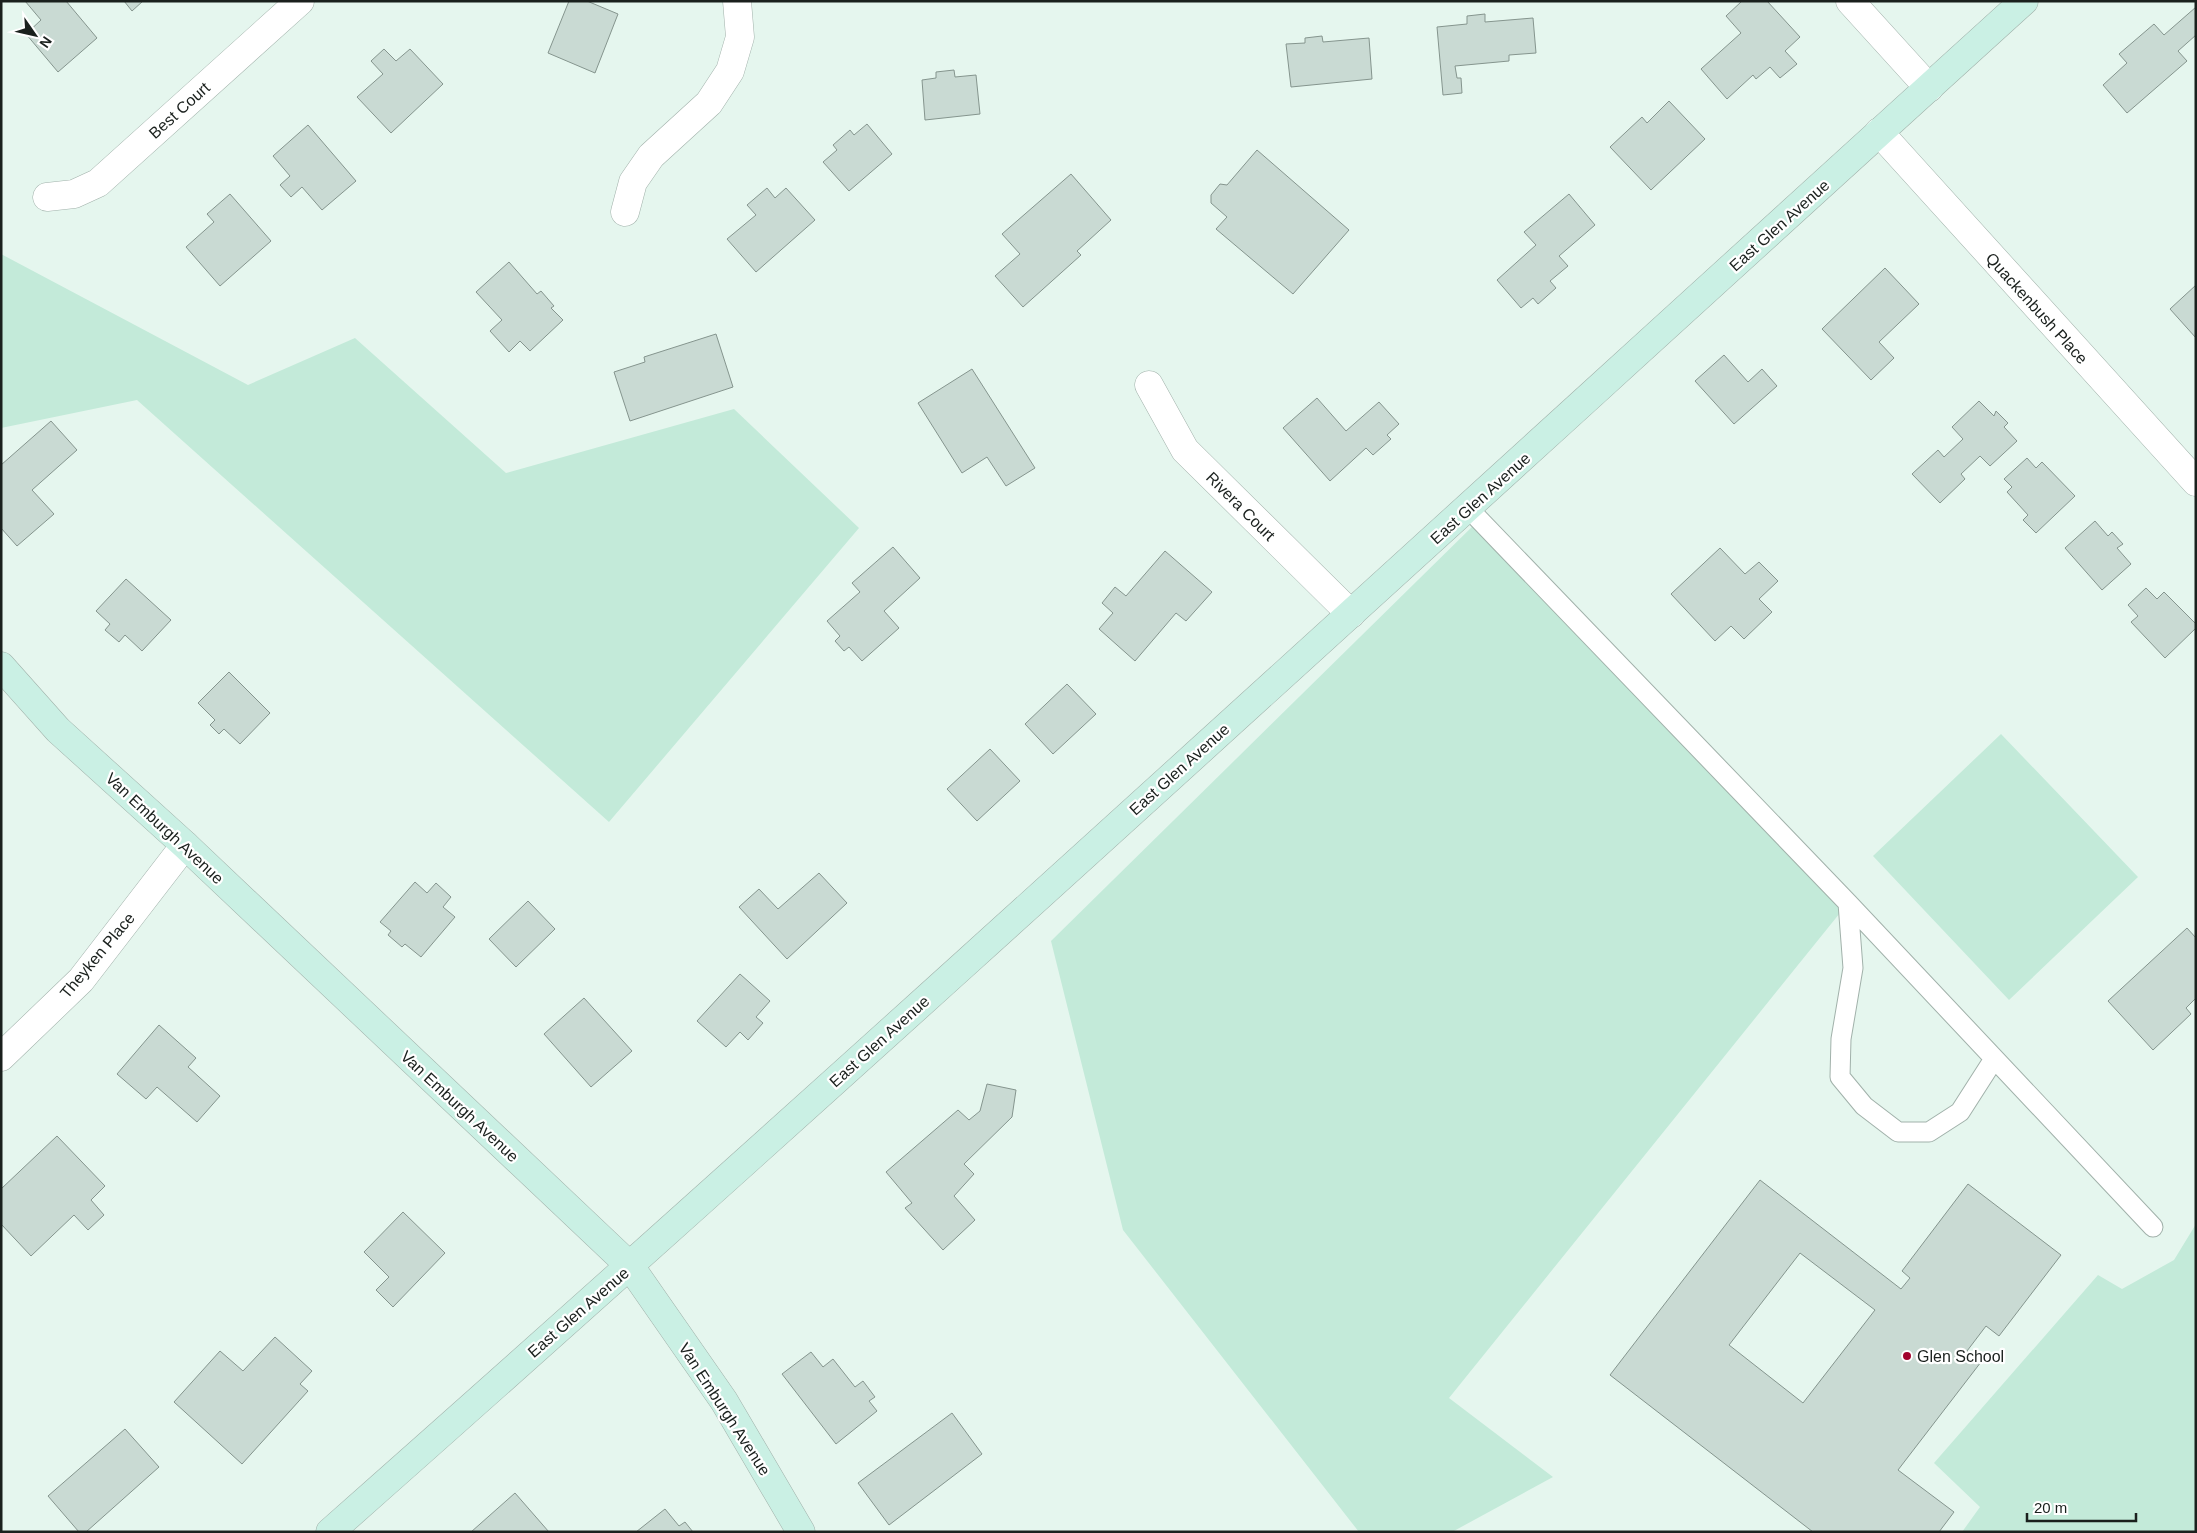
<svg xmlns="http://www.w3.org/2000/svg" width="2197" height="1533" viewBox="0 0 2197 1533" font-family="Helvetica,sans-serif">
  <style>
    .green { fill: #c3ead9 }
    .building { fill: #c9dad3; stroke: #85958e; fill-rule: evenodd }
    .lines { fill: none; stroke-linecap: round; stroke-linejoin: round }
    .lane-casing { stroke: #a1b1aa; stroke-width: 21 }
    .street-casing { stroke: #a1b1aa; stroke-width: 29 }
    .secondary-casing { stroke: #a1b1aa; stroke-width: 29 }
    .lane { stroke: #fff; stroke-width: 19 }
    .street { stroke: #fff; stroke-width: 28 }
    .secondary { stroke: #caf0e4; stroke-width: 28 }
    .poi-dot { fill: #a2032d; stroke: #fff; stroke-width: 2 }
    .labels { text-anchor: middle; stroke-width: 4.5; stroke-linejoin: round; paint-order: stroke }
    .street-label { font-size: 16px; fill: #1a201d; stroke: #fff }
    .poi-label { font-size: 16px; fill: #1a201d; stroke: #fff; text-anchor: start }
  </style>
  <rect width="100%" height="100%" fill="#e5f6ee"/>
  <!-- green -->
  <path class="green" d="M 1,254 L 248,385 L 355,338 L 506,473 L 734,409 L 859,528 L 609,822 L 137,400 L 1,428 Z
    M 1478,521 L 1848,903 L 1449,1398 L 1553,1477 L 1452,1532 L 1359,1532 L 1123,1230 L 1051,941 Z
    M 2001,734 L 2138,877 L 2009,1000 L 1873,856 Z
    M 2196,1224 L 2196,1532 L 1962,1532 L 1980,1507 L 1934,1463 L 2098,1275 L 2122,1289 L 2174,1260 Z"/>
  <!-- building -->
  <path class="building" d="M 25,1 L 66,1 L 97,38 L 58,72 L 26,34 L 41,20 Z
    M 124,1 L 143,1 L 132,11 Z
    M 569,1 L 587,1 L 618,14 L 595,73 L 548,53 Z
    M 1742,1 L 1767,1 L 1800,37 L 1785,51 L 1797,64 L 1780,78 L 1770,67 L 1756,79 L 1753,75 L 1727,99 L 1701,69 L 1741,33 L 1726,16 Z
    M 2196,7 L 2196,35 L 2178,51 L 2187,61 L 2127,113 L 2103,85 L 2127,63 L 2119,54 L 2154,24 L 2164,35 Z
    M 1485,14 L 1485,22 L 1533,18 L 1536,53 L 1509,55 L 1509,61 L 1455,66 L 1457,78 L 1461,78 L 1462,93 L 1443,95 L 1437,27 L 1467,24 L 1467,16 Z
    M 1322,36 L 1323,42 L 1369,38 L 1372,79 L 1291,87 L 1286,44 L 1305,43 L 1305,38 Z
    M 384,49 L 396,61 L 410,49 L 443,84 L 391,133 L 357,97 L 383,74 L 371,61 Z
    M 954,70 L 955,77 L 976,75 L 980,114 L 925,120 L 922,80 L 936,78 L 936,72 Z
    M 1669,101 L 1705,139 L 1651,190 L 1610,147 L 1642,117 L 1647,123 Z
    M 867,124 L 892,154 L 849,191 L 823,162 L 837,150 L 833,145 L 850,130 L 854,135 Z
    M 308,125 L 356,181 L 322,210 L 302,187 L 291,197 L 280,185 L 290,176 L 273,156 Z
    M 1257,150 L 1349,230 L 1293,294 L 1216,229 L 1227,217 L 1211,203 L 1211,195 L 1220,184 L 1227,185 Z
    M 1071,174 L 1111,220 L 1077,251 L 1081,255 L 1023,307 L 995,276 L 1020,254 L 1002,234 Z
    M 767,188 L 775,198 L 786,188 L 815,220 L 756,272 L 727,239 L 756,215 L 747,205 Z
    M 230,194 L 271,241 L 220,286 L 186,247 L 214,222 L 207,214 Z
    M 1569,194 L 1595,225 L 1559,256 L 1568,266 L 1550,281 L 1556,288 L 1538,304 L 1533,298 L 1521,308 L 1497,280 L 1536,245 L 1524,232 Z
    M 509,262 L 537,294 L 541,291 L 554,306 L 551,308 L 563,320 L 530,351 L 520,341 L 509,352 L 490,331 L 502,320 L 476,292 Z
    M 1885,268 L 1919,304 L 1879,342 L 1894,358 L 1871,380 L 1822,329 Z
    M 2196,285 L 2196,338 L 2170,309 Z
    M 716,334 L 733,387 L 630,421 L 614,372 L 645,362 L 644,357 Z
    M 1724,355 L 1748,382 L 1762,369 L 1777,386 L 1734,424 L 1695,381 Z
    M 972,369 L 1035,468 L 1006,486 L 987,457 L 962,473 L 918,403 Z
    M 1317,398 L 1346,431 L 1379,402 L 1399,424 L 1387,435 L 1391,439 L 1373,455 L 1366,448 L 1330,481 L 1283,428 Z
    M 1979,401 L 1994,416 L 1996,411 L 2008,423 L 2004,427 L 2017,441 L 1990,466 L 1980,456 L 1961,474 L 1965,479 L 1940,503 L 1912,474 L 1938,450 L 1944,457 L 1963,439 L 1952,427 Z
    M 51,421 L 77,450 L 32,490 L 54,514 L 17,546 L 1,528 L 1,465 Z
    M 2027,458 L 2036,468 L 2042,462 L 2075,496 L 2036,533 L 2023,520 L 2028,515 L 2007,492 L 2012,487 L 2004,479 Z
    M 2095,521 L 2108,536 L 2112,532 L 2123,544 L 2117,548 L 2131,564 L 2102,590 L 2065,548 Z
    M 893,547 L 920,578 L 884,611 L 899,628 L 862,661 L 849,647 L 844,651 L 835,641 L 840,636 L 827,621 L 860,592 L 852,583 Z
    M 1720,548 L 1745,574 L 1759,562 L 1778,581 L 1759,599 L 1772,612 L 1744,639 L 1731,626 L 1715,641 L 1671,594 Z
    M 1165,551 L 1212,592 L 1186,621 L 1176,613 L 1135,661 L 1099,629 L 1113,613 L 1102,603 L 1115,587 L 1126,596 Z
    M 126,579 L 171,620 L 142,651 L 125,635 L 119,642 L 105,630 L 110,624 L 96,611 Z
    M 2146,588 L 2157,599 L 2164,592 L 2196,624 L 2196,628 L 2165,658 L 2131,622 L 2138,616 L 2128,605 Z
    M 229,672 L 270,713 L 240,744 L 224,729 L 219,734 L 210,725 L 215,720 L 198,703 Z
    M 1067,684 L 1096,714 L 1053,754 L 1025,724 Z
    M 990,749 L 1020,781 L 977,821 L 947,789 Z
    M 819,873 L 847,903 L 787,959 L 739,907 L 759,889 L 778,909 Z
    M 415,882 L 427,893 L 436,883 L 451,897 L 443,907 L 455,917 L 421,957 L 405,944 L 402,947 L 388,935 L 391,931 L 380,922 Z
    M 528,901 L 555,929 L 516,967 L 489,939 Z
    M 2187,928 L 2196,938 L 2196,998 L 2186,1008 L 2191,1014 L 2153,1050 L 2108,1001 Z
    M 740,974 L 770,1001 L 756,1017 L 763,1023 L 748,1040 L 740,1032 L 726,1047 L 697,1021 Z
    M 584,998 L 632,1051 L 591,1087 L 544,1034 Z
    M 159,1025 L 196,1058 L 188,1067 L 220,1096 L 197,1122 L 157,1087 L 146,1099 L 117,1074 Z
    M 987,1084 L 1016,1090 L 1012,1117 L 964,1164 L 974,1174 L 954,1196 L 975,1220 L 943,1250 L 905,1208 L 912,1203 L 886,1172 L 958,1110 L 969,1120 L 980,1111 Z
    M 57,1136 L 105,1186 L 91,1200 L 104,1215 L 88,1230 L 74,1215 L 31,1256 L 1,1224 L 1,1189 Z
    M 1760,1180 L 1901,1289 L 1910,1278 L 1902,1271 L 1968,1184 L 2061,1255 L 1999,1336 L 1986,1326 L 1967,1351 L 1981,1362 L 1898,1470 L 1954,1512 L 1939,1532 L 1813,1532 L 1610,1375 ZM 1800,1253 L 1875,1310 L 1803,1403 L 1729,1345 Z
    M 403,1212 L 445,1253 L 393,1307 L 376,1290 L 389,1277 L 364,1252 Z
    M 275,1337 L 312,1371 L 300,1384 L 308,1391 L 242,1464 L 174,1402 L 220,1351 L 243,1371 Z
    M 811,1352 L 823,1367 L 833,1359 L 855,1387 L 863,1381 L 875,1397 L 869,1401 L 877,1411 L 836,1444 L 782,1374 Z
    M 952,1413 L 982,1454 L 889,1525 L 858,1483 Z
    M 125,1429 L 159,1467 L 86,1532 L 79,1532 L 48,1496 Z
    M 515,1493 L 549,1532 L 471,1532 Z
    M 665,1509 L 679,1526 L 685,1522 L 693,1532 L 636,1532 Z"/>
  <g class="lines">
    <!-- lane casing -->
    <g class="lane-casing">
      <path id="lane" d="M 1468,508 L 1848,903 L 2153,1227
        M 1848,903 L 1853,968 L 1841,1039 L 1840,1077 L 1864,1106 L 1898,1132 L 1929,1132 L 1960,1112 L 1994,1059"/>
    </g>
    <!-- street casing -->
    <g class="street-casing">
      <path id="street" d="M 1850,1 L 1929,88
        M 1879,132 L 2196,482
        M 47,197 L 74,194 L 98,183 L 300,1
        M 625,212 L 633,182 L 651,156 L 709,103 L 730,71 L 740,37 L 737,1
        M 1149,385 L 1185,450 L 1351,614
        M 1,1057 L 81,980 L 185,845"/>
    </g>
    <!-- secondary casing -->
    <g class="secondary-casing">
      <path id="secondary" d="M 1,666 L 58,730 L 185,845 L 630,1266 L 724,1401 L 801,1532
        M 330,1532 C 900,1028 1460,513 2024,1"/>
    </g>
    <!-- lane -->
    <use href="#lane" class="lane"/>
    <!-- street -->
    <use href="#street" class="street"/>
    <!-- secondary -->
    <use href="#secondary" class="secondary"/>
  </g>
  <!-- markers -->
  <circle class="poi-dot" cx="1907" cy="1356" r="5"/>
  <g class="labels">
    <!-- street labels -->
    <g class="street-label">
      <text transform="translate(179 110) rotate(-42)" y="6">Best Court</text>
      <text transform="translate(1779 225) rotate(-42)" y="6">East Glen Avenue</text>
      <text transform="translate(2037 308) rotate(48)" y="6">Quackenbush Place</text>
      <text transform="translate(1480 498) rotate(-42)" y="6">East Glen Avenue</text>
      <text transform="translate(1241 506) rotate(45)" y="6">Rivera Court</text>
      <text transform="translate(1179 769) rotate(-42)" y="6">East Glen Avenue</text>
      <text transform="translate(165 828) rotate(43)" y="6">Van Emburgh Avenue</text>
      <text transform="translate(97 955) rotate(-50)" y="6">Theyken Place</text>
      <text transform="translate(879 1041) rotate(-42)" y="6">East Glen Avenue</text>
      <text transform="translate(460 1106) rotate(43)" y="6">Van Emburgh Avenue</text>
      <text transform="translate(578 1312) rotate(-41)" y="6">East Glen Avenue</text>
      <text transform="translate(725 1409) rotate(57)" y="6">Van Emburgh Avenue</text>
    </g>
    <!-- poi labels -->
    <g class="poi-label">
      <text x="1917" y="1362">Glen School</text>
    </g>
  </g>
  <!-- border -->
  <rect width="2197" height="1533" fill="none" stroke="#1a201d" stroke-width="5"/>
  <!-- north arrow -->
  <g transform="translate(35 35) rotate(124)" stroke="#ffffff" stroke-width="4" paint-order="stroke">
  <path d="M0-4L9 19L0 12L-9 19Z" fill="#1a201d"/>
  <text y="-8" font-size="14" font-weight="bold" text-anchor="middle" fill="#1a201d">N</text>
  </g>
  <!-- scale -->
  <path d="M2027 1513v8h109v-8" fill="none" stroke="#1a201d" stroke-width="2.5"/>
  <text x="2034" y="1513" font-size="15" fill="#1a201d" stroke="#ffffff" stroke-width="4" paint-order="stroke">20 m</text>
</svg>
